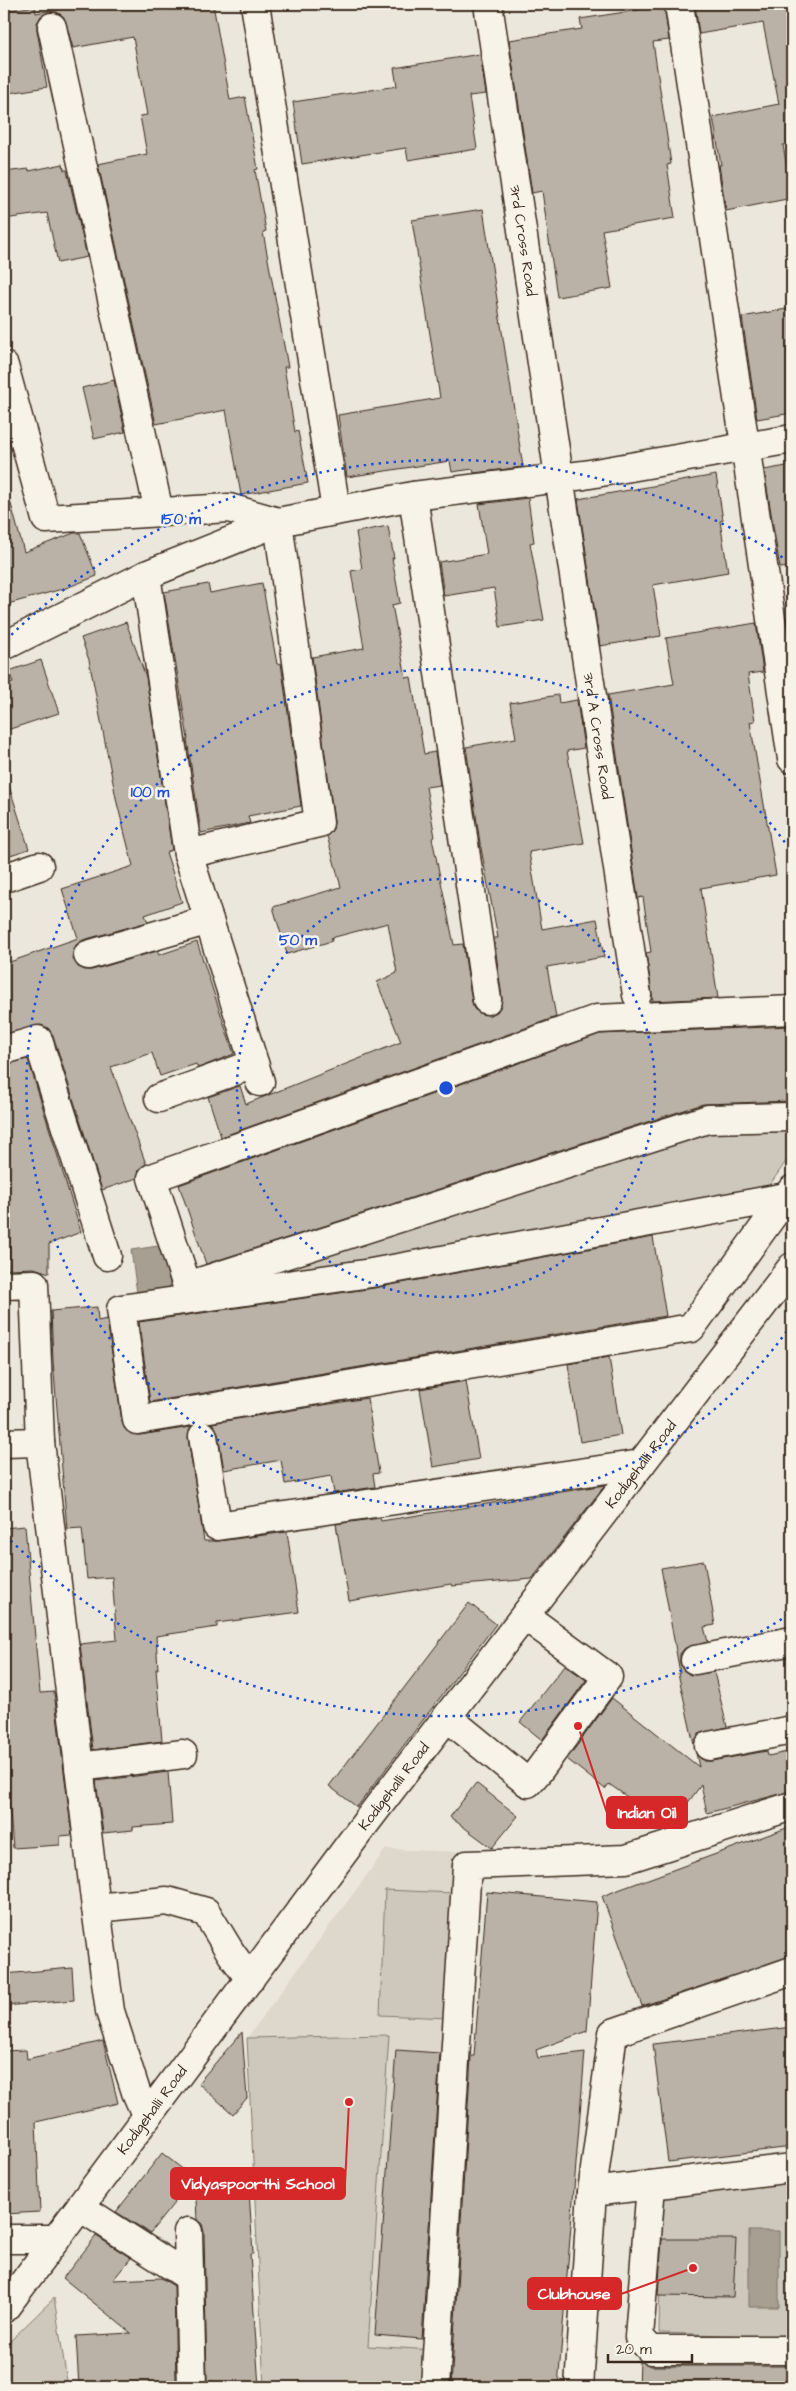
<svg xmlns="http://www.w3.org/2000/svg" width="796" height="2391" viewBox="0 0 796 2391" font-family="'Architects Daughter',sans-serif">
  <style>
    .built { fill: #ddd7cc }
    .green { fill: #cec8bc; stroke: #84796d }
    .water { fill: #a89f93; stroke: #7c7064 }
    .building { fill: #bab2a7; stroke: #3b2a1e }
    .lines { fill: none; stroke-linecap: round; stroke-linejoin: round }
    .minor-casing { stroke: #3b2a1e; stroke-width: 31 }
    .major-casing { stroke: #3b2a1e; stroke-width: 31 }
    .minor { stroke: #f7f3e8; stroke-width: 28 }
    .major { stroke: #f7f3e8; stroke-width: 28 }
    .ring { fill: none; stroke: #1d4ed8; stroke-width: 2.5; stroke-dasharray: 2.5 5 }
    .labels { text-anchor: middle; stroke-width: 5; stroke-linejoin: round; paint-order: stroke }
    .street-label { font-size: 15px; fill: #3b2a1e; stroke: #f7f3e8 }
    .centre { fill: #1d4ed8; stroke: #f7f3e8; stroke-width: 2.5 }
    .ring-label { font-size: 15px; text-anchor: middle; font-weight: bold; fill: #1d4ed8; stroke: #f7f3e8; stroke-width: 5; stroke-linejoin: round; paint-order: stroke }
    .leader { fill: none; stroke: #d62828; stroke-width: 2 }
    .callout-dot { fill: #d62828; stroke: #f7f3e8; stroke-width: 2 }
    .callout { fill: #d62828; stroke: #d62828; stroke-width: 2 }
    .callout-label { font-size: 16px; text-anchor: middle; font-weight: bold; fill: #fff }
  </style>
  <rect width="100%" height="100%" fill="#ece7dc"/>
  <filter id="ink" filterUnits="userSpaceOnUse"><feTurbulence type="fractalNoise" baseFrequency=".02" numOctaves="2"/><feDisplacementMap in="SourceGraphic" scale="10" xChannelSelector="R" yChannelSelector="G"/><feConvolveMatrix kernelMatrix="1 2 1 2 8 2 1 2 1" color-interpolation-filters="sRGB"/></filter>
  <g filter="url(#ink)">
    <!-- built -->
    <path class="built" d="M 386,1849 L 464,1852 L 429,2387 L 264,2387 L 247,2038 Z"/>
    <!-- green -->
    <path class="green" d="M 709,1127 L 792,1130 L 792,1153 L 762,1196 L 186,1290 Z
      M 385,1890 L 454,1893 L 448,2018 L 380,2015 Z
      M 389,2035 L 368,2346 L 432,2350 L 429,2387 L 264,2387 L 247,2038 Z
      M 792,2179 L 792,2337 L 659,2333 L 661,2197 Z
      M 54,2298 L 68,2387 L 4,2387 L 4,2347 Z"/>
    <!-- water -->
    <path class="water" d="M 165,1245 L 171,1295 L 138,1300 L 131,1250 Z
      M 749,2231 L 779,2231 L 779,2307 L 749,2307 Z"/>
    <!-- building -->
    <path class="building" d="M 88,4 L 213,4 L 230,100 L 245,97 L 258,169 L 255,170 L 266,231 L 263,232 L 288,367 L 284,367 L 295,432 L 298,431 L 308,483 L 241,495 L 226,410 L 156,424 L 98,164 L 147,154 L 140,116 L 147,115 L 133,37 L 73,48 L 64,17 L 57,12 L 49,12 L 41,16 L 37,23 L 37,30 L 47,87 L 9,93 L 4,64 L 4,11 L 35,6 L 36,13 Z
      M 695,4 L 792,4 L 792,143 L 783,145 L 792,198 L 726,211 L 719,165 L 721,165 L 713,117 L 779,104 L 763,23 L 699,34 Z
      M 664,6 L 669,40 L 653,42 L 671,164 L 667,165 L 675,218 L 602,230 L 612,288 L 557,297 L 542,191 L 532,193 L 509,40 L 582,29 L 580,19 Z
      M 480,54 L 486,94 L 469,96 L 477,149 L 408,160 L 406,148 L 302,164 L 293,102 L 397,86 L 394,68 Z
      M 63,164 L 64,170 L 67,170 L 87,257 L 58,263 L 47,213 L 4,219 L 4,172 L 29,169 L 29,171 Z
      M 483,209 L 523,467 L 474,473 L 473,469 L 452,472 L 450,461 L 347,477 L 338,415 L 440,398 L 412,220 Z
      M 792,308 L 792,413 L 757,419 L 742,317 Z
      M 114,380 L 125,432 L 94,439 L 82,388 Z
      M 792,465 L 792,567 L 780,568 L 764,470 Z
      M 716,475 L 723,520 L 720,521 L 728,572 L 653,585 L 661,636 L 600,646 L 578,499 Z
      M 528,498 L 534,542 L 530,543 L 544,620 L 500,627 L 494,588 L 444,596 L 439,562 L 487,554 L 479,504 Z
      M 11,504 L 24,552 L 74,533 L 80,533 L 97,576 L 66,588 L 4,605 L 4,505 Z
      M 388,526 L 394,558 L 392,558 L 400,603 L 392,605 L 406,678 L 411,677 L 424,754 L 435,752 L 440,785 L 426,787 L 435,837 L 432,838 L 453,940 L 454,945 L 463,944 L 472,1002 L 474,1009 L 481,1014 L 490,1015 L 497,1012 L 501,1006 L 502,998 L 494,938 L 498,938 L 480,843 L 466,747 L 516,738 L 510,703 L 558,695 L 559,703 L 577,700 L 584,748 L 567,751 L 584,843 L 529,852 L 542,929 L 597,919 L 604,957 L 547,967 L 556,1017 L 221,1137 L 208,1097 L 240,1086 L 246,1104 L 401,1042 L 377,982 L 397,973 L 388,923 L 331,938 L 332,941 L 287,954 L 273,907 L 341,887 L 327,836 L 333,829 L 334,821 L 312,657 L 364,648 L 351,571 L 362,569 L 356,532 Z
      M 262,583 L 277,664 L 281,663 L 301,806 L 248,816 L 250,823 L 201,833 L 187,739 L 188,739 L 164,592 L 208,584 L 210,593 Z
      M 792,617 L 792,655 L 787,618 Z
      M 126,622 L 146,677 L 172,850 L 166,852 L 182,902 L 145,915 L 148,922 L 83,940 L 76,945 L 73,952 L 73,959 L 78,967 L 85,970 L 92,970 L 157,951 L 159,955 L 197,942 L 234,1054 L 198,1068 L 196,1064 L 160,1076 L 152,1053 L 111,1067 L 146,1164 L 140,1168 L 137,1178 L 102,1190 L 53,1035 L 48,1028 L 41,1025 L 4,1034 L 4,964 L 78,938 L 62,889 L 133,866 L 117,803 L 89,660 L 81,638 Z
      M 756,623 L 763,672 L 748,674 L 755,721 L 750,722 L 776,875 L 701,888 L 718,998 L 653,1001 L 646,953 L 651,952 L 643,897 L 638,898 L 608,695 L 674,684 L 666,638 Z
      M 41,660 L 59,713 L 4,731 L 4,685 L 13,683 L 9,671 Z
      M 4,786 L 9,786 L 29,849 L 4,857 Z
      M 792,1026 L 792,1101 L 703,1104 L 206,1264 L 179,1185 L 600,1034 Z
      M 28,1059 L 81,1232 L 49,1244 L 49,1273 L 34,1268 L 9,1269 L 10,1223 L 4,1221 L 4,1065 Z
      M 653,1237 L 666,1316 L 150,1402 L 139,1322 L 374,1288 Z
      M 97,1307 L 98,1321 L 107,1319 L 122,1422 L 125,1429 L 131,1434 L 140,1435 L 191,1427 L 188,1438 L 204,1541 L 219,1541 L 287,1532 L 299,1612 L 217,1623 L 217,1627 L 156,1636 L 158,1669 L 156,1669 L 162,1741 L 93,1750 L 80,1644 L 117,1640 L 112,1577 L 87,1579 L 82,1528 L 67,1529 L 53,1361 L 51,1311 Z
      M 609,1357 L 621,1435 L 580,1442 L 568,1364 Z
      M 466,1381 L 479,1459 L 433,1467 L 420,1389 Z
      M 367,1398 L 379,1473 L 373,1474 L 375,1487 L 334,1493 L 331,1476 L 285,1484 L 281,1460 L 224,1470 L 218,1434 L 212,1423 Z
      M 605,1485 L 532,1579 L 452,1586 L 451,1584 L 349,1601 L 336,1524 L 380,1518 L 381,1521 Z
      M 25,1526 L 40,1693 L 54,1692 L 72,1835 L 60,1836 L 60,1845 L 13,1848 L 4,1738 L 4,1528 Z
      M 704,1561 L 715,1625 L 704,1627 L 708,1642 L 685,1648 L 680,1654 L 680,1663 L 683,1670 L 690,1675 L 714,1672 L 727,1727 L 699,1734 L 694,1745 L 678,1673 L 680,1673 L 661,1568 Z
      M 469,1603 L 496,1624 L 357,1807 L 329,1786 Z
      M 565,1665 L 586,1680 L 542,1740 L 520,1722 Z
      M 612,1698 L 699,1767 L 696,1753 L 703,1761 L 711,1761 L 767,1751 L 768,1756 L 792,1751 L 792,1791 L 707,1813 L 701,1785 L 670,1827 L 609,1784 L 605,1789 L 567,1759 Z
      M 168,1772 L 172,1824 L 133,1827 L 133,1830 L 103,1833 L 96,1781 Z
      M 476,1783 L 518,1816 L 492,1848 L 450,1817 Z
      M 792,1826 L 792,1956 L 642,2006 L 602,1896 Z
      M 487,1892 L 597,1902 L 587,2031 L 536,2050 L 538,2058 L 585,2052 L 558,2387 L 451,2387 L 471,2056 L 474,2056 Z
      M 72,1968 L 74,2000 L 4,2006 L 4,1974 Z
      M 792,2027 L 792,2147 L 668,2162 L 653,2044 Z
      M 242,2032 L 247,2098 L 233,2114 L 198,2083 Z
      M 103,2041 L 118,2103 L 36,2122 L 40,2212 L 4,2214 L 4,2051 L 26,2050 L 27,2059 Z
      M 396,2050 L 440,2053 L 422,2339 L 375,2335 Z
      M 162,2153 L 194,2178 L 150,2233 L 116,2212 Z
      M 195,2179 L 211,2192 L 249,2190 L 253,2254 L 250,2254 L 259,2387 L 213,2387 L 213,2381 L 207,2382 L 204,2232 L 202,2224 L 197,2220 Z
      M 96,2236 L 131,2258 L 113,2280 L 161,2278 L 174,2286 L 176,2383 L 79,2387 L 76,2336 L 131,2333 L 63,2278 Z
      M 662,2239 L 736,2239 L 733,2297 L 658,2296 Z
      M 640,2361 L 651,2366 L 792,2366 L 792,2387 L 639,2387 Z"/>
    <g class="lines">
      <!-- minor casing -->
      <g class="minor-casing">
        <g id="minor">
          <path d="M 255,4 L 336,510"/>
          <path id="s1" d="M 488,4 L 637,995"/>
          <path d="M 679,4 L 792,759"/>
          <path d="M 52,27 L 159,512"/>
          <path d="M 4,366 L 46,519 L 229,508 L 278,522 L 319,823 L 188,854"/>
          <path d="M 413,496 L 487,1000"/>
          <path d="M 146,575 L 188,854 L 260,1082"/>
          <path d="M 4,646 L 146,575 L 278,522 L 413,496 L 584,475 L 792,439"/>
          <path d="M 4,878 L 39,866"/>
          <path d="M 88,955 L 209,920"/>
          <path d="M 792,1010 L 597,1019 L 152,1178 L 187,1286 L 708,1119 L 792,1117"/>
          <path d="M 4,1050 L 38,1040 L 107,1256"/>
          <path d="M 159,1098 L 254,1064"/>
          <path d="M 792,1190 L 786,1197 L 691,1328 L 137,1420 L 121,1309 L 371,1273 L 786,1197 L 792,1204"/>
          <path d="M 4,1285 L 34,1284 L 40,1442 L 96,1908 L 167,1901 L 206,1912 L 231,1953 L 250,1979"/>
          <path d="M 203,1436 L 217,1526 L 641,1464"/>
          <path d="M 4,1443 L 40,1442"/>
          <path d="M 695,1660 L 792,1641"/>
          <path d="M 447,1717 L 528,1783 L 537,1773 L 608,1677 L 525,1616"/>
          <path d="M 709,1746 L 792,1730"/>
          <path d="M 79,1767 L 183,1754"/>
          <path d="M 96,1908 L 110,2011 L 136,2092 L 147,2117"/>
          <path d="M 651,2185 L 639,2337 L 651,2350 L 792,2350"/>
          <path d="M 592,2192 L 792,2168"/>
          <path d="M 80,2207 L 189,2277"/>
          <path d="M 188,2232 L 192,2387"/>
          <path d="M 4,2239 L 56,2239"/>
          <path d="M 435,2387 L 467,1865 L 626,1859 L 792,1806"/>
          <path d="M 579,2387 L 592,2192 L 613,2033 L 792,1971"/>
        </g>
      </g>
      <!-- major casing -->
      <g class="major-casing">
        <g id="major">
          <path id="s2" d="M 4,2309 L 367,1821 L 792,1267"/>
        </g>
      </g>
      <!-- minor -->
      <use href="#minor" class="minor"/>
      <!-- major -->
      <use href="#major" class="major"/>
    </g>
  </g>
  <!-- distance rings -->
  <g class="ring">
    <circle cx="446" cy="1088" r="209"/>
    <path d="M791 1325A419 419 0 1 1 791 851"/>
    <path d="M788 1615A628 628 0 0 1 6 1536M6 640A628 628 0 0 1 788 561"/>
  </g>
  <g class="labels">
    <!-- street labels -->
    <g class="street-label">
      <text dy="5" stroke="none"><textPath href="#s1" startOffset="239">3rd Cross Road</textPath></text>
      <text dy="5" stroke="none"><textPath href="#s1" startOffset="740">3rd A Cross Road</textPath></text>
      <text dy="5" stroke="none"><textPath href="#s2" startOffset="1058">Kodigehalli Road</textPath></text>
      <text dy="5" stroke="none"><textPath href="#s2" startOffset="652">Kodigehalli Road</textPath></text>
      <text dy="5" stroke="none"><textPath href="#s2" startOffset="248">Kodigehalli Road</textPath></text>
    </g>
  </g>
  <circle cx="446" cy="1088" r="8" class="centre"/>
  <g class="ring-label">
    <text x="181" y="524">150 m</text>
    <text x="150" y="797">100 m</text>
    <text x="298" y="945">50 m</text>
  </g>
  <!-- callouts -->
  <path class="leader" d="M578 1726L607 1813M349 2102L345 2184M693 2268L621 2294"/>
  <g class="callout-dot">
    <circle cx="578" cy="1726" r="5"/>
    <circle cx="349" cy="2102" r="5"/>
    <circle cx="693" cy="2268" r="5"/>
  </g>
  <g class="callout">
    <rect x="607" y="1797" width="80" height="31" rx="5"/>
    <rect x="171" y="2168" width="174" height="31" rx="5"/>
    <rect x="528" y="2278" width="93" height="31" rx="5"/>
  </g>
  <g class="callout-label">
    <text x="647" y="1818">Indian Oil</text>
    <text x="258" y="2189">Vidyaspoorthi School</text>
    <text x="574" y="2299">Clubhouse</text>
  </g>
  <!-- margin -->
  <rect width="796" height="2391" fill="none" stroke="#f7f3e8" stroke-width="20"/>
  <rect x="10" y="10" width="776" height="2371" fill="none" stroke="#3b2a1e" stroke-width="2" filter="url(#ink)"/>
  <!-- scale -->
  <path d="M608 2354v8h84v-8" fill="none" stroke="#3b2a1e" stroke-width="2.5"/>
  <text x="616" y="2354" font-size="15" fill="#3b2a1e" stroke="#f7f3e8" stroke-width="4" paint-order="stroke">20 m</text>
</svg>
